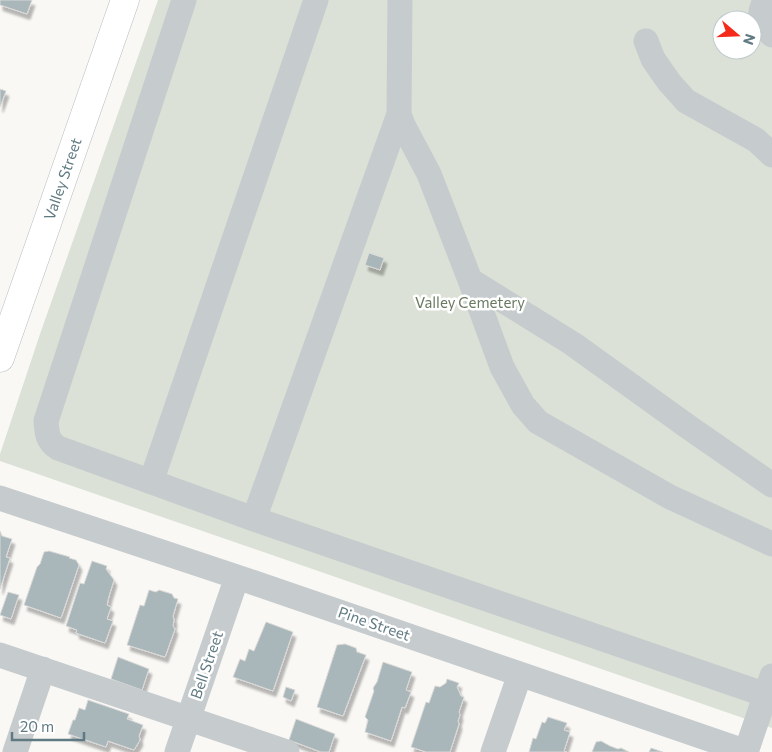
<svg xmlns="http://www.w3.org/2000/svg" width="772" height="752" viewBox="0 0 772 752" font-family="Commissioner,sans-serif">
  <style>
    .green { fill: #dbe1d6; fill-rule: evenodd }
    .building { fill: #a9b6ba; stroke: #dadad8; filter: url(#shadow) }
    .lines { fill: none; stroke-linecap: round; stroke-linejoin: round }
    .major-casing { stroke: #b6bdc0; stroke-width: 29 }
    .minor { stroke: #c6cbce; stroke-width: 25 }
    .major { stroke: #fff; stroke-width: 28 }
    .labels { text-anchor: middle; stroke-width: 5; stroke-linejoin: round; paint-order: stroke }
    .street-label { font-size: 15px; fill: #607a83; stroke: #fff }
    .park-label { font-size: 15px; fill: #697a60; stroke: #fff }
  </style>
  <defs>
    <filter id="shadow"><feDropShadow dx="3" dy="5.5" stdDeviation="1" flood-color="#0004"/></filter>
  </defs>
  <rect width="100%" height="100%" fill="#f9f8f5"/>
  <!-- green -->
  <path class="green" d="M 158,0 L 772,0 L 772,728 L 0,461 L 0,454 L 40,334 ZM 722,20 L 752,20 L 752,50 L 722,50 Z"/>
  <!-- building -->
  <path class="building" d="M 0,0 L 32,0 L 27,14 L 0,5 Z
    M 0,89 L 6,91 L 0,107 Z
    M 369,253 L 384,258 L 380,270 L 365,265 Z
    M 0,531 L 2,536 L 12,539 L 6,557 L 10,558 L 0,589 Z
    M 49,551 L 70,557 L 69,558 L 76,560 L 79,565 L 61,618 L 24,605 L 37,567 L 40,564 L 44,552 Z
    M 92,561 L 107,566 L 106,569 L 114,580 L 109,596 L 107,605 L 111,607 L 107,619 L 113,621 L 105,643 L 76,633 L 77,630 L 66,626 L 80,583 L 84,584 Z
    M 149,590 L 156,592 L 159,590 L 172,594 L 174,598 L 178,599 L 173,616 L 174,620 L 173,626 L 175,629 L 165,657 L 127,645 L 140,605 L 144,606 Z
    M 8,592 L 19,595 L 11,619 L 0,615 Z
    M 266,622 L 293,632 L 273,691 L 233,677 L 240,659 L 245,661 L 249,649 L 254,651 Z
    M 345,644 L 356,648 L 357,652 L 366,655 L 343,716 L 317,707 L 337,645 Z
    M 118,657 L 149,669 L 142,690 L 111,679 Z
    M 383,662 L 412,672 L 406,690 L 411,692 L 405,708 L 402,707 L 391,741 L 365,732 L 368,720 L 365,717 L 374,691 L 373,688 L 377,682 Z
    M 447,679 L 459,683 L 457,687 L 461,696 L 464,697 L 459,712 L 460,715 L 458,721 L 459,724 L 450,752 L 426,752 L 411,747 L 426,702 L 429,703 L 435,686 L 440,687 L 446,683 Z
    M 286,687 L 295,690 L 291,701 L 283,697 Z
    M 88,700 L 129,714 L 127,719 L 143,725 L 139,736 L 140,740 L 134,750 L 108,741 L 106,747 L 68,734 L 73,720 L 75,720 L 79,708 L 85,710 Z
    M 548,717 L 567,723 L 564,730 L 570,732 L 564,751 L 567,752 L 529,752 L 533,738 L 536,739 L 542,722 L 545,723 Z
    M 296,719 L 335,734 L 329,752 L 321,752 L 289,740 Z
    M 601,741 L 610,746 L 618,749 L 621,748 L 629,752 L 592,752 L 596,742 Z
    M 651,748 L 663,752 L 649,752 Z"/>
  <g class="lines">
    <!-- major casing -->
    <g class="major-casing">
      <path id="major" d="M 0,358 L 125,0"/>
    </g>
    <!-- minor -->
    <path class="minor" d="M 184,0 L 46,421 C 47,433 47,441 58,448 L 254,519 L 772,697
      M 400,0 L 399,114 L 403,125 L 429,174 L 470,280 L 573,344 L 687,426 L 772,485
      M 772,2 L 764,3 C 757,18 761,22 772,35
      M 646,41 L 653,59 L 669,82 L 686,101 L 756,140 L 772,155
      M 470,280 L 502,367 L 523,405 L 538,422 L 670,497 L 772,544
      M 151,482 L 316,0
      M 0,498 L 237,577 L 747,752
      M 254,519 L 399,114
      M 0,655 L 287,752
      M 15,752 L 43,669
      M 177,752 L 237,577
      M 493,752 L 520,674
      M 746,752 L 772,676"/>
    <!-- major -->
    <use href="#major" class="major"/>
  </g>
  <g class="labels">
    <!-- street labels -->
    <g class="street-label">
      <text transform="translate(63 179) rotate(-71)" y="5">Valley Street</text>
      <text transform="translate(374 624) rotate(19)" y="5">Pine Street</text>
      <text transform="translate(207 665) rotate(-71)" y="5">Bell Street</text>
    </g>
    <!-- park labels -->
    <g class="park-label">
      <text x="470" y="308">Valley Cemetery</text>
    </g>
  </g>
  <!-- north arrow -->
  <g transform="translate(737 35) rotate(109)"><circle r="24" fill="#ffffff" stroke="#bfcacd"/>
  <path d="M0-4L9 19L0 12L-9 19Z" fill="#f42a1a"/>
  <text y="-8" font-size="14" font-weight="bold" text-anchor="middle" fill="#607a83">N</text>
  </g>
  <!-- scale -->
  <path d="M12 732v8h72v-8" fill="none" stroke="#607a83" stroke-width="2.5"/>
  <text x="20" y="732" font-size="15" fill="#607a83" stroke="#ffffff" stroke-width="4" paint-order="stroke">20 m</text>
</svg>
